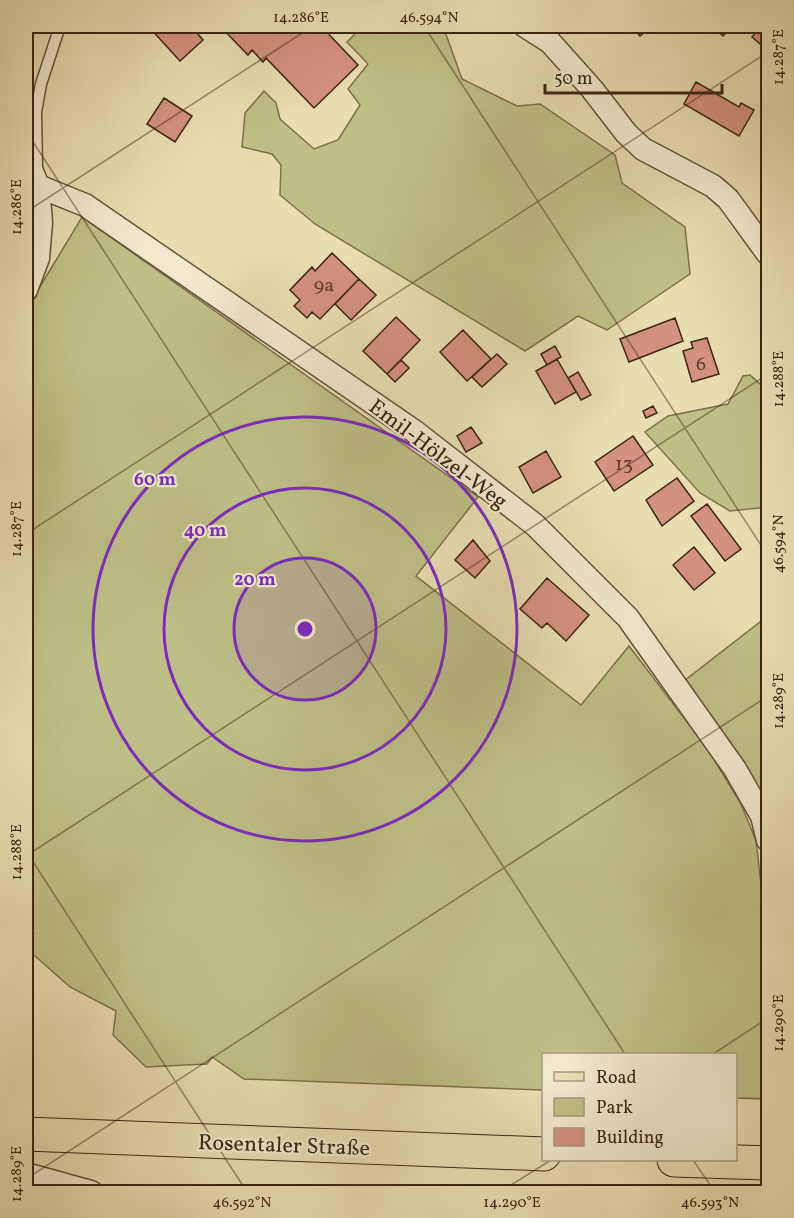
<svg xmlns="http://www.w3.org/2000/svg" width="794" height="1218" viewBox="0 0 794 1218" font-family="Vollkorn,serif">
  <style>
    .green { fill: #bebf87; stroke: #7c724c; stroke-width: 1.5 }
    .building { fill: #d3917f; stroke: #3b2512; stroke-width: 1.5 }
    .lines { fill: none; stroke-linecap: round; stroke-linejoin: round }
    .lane-casing { stroke: #66533a; stroke-width: 13 }
    .street-casing { stroke: #66533a; stroke-width: 25 }
    .primary-casing { stroke: #3b2512; stroke-width: 35 }
    .lane { stroke: #f1e9cd; stroke-width: 10 }
    .street { stroke: #f1e9cd; stroke-width: 22 }
    .primary { stroke: #e9ddb2; stroke-width: 33 }
    .ticks { fill: none; stroke: #3b2512; stroke-width: 1.5; stroke-opacity: 0.45 }
    .ring { fill: none; stroke: #7b2cbf; stroke-width: 3 }
    .labels { text-anchor: middle; stroke-width: 4.5; stroke-linejoin: round; paint-order: stroke }
    .number-label { font-size: 20px; fill: #61402d }
    .street-label { font-size: 22px; fill: #3b2512; stroke: #f1e9cd }
    .centre { fill: #7b2cbf; stroke: #f1e9cd; stroke-width: 3 }
    .ring-label { font-size: 18px; text-anchor: middle; font-weight: bold; fill: #7b2cbf; stroke: #f1e9cd; stroke-width: 4.5; stroke-linejoin: round; paint-order: stroke }
    .neatline { fill: none; stroke: #3b2512; stroke-width: 2 }
    .ticks-label { font-size: 15px; text-anchor: middle; fill: #3b2512 }
  </style>
  <rect width="100%" height="100%" fill="#e9ddb2"/>
  <filter id="stains"><feTurbulence type="fractalNoise" baseFrequency=".00333" numOctaves="4"/><feColorMatrix values="0 0 0 0 .2 0 0 0 0 .09 0 0 0 0 .02 0 0 0 .5 -.17"/></filter>
  <radialGradient id="worn" r=".72"><stop offset=".6" stop-color="#630" stop-opacity="0"/><stop offset="1" stop-color="#630" stop-opacity=".3"/></radialGradient>
  <!-- green -->
  <path class="green" d="M 363,26 L 443,26 L 462,79 L 517,106 L 540,104 L 615,155 L 622,183 L 685,227 L 690,274 L 607,330 L 578,316 L 525,351 L 315,224 L 280,195 L 281,165 L 272,154 L 242,147 L 245,113 L 264,91 L 276,103 L 280,119 L 314,149 L 338,140 L 360,105 L 348,89 L 368,64 L 347,42 Z
    M 82,217 L 478,497 L 416,576 L 581,705 L 629,646 L 707,748 L 741,804 L 756,841 L 762,893 L 762,1043 L 768,1072 L 768,1099 L 736,1098 L 736,1054 L 544,1054 L 543,1090 L 244,1079 L 212,1057 L 207,1064 L 146,1067 L 113,1035 L 116,1011 L 70,987 L 26,948 L 26,940 L 34,933 L 26,927 L 26,310 Z
    M 750,375 L 768,391 L 768,507 L 730,511 L 700,493 L 645,432 L 668,416 L 728,404 L 743,376 Z
    M 760,622 L 768,629 L 768,814 L 684,681 Z"/>
  <!-- building -->
  <path class="building" d="M 148,26 L 191,26 L 203,40 L 180,61 Z
    M 220,26 L 321,26 L 358,65 L 314,108 L 266,58 L 263,62 L 252,50 L 248,55 Z
    M 631,26 L 652,26 L 640,36 Z
    M 712,26 L 733,26 L 723,36 Z
    M 762,26 L 768,26 L 768,51 L 752,37 Z
    M 696,82 L 739,107 L 741,103 L 754,110 L 739,136 L 684,104 Z
    M 164,98 L 192,116 L 175,142 L 147,124 Z
    M 332,253 L 359,279 L 320,319 L 312,312 L 307,318 L 294,306 L 300,300 L 290,290 L 312,267 L 315,271 Z
    M 359,279 L 376,295 L 351,320 L 335,304 Z
    M 396,317 L 420,340 L 387,374 L 363,351 Z
    M 675,318 L 683,341 L 629,362 L 620,339 Z
    M 768,326 L 768,345 L 762,329 Z
    M 463,330 L 491,359 L 467,381 L 440,352 Z
    M 707,338 L 719,374 L 692,382 L 683,351 L 693,348 L 691,342 Z
    M 555,346 L 561,357 L 547,365 L 541,354 Z
    M 497,354 L 507,364 L 482,387 L 472,377 Z
    M 557,359 L 576,392 L 555,404 L 536,371 Z
    M 401,360 L 409,368 L 395,382 L 387,374 Z
    M 578,372 L 591,395 L 581,400 L 568,378 Z
    M 653,406 L 657,413 L 646,418 L 643,411 Z
    M 471,427 L 482,443 L 466,452 L 457,436 Z
    M 633,436 L 653,465 L 614,491 L 595,462 Z
    M 546,451 L 561,477 L 533,493 L 519,467 Z
    M 677,478 L 694,501 L 662,526 L 646,500 Z
    M 707,504 L 741,549 L 725,561 L 691,516 Z
    M 473,540 L 490,561 L 475,578 L 455,560 Z
    M 694,547 L 715,573 L 694,590 L 673,565 Z
    M 547,578 L 589,615 L 566,641 L 547,623 L 542,628 L 520,609 Z"/>
  <g class="lines">
    <!-- lane casing -->
    <g class="lane-casing">
      <path id="lane" d="M 37,168 L 36,112 L 41,84 L 60,26"/>
    </g>
    <!-- street casing -->
    <g class="street-casing">
      <path id="street" d="M 525,26 L 550,42 L 592,89 L 626,133 L 643,149 L 713,186 L 728,199 L 768,254
        M 26,157 L 38,186 L 41,222 L 38,258 L 26,290
        M 38,186 L 85,205 L 414,431 L 535,525 L 628,618 L 735,769 L 762,816 L 768,840
        M 26,1174 L 91,1192"/>
    </g>
    <!-- primary casing -->
    <g class="primary-casing">
      <path id="primary" d="M 26,1134 L 544,1154
        M 674,1160 L 768,1163"/>
    </g>
    <!-- lane -->
    <use href="#lane" class="lane"/>
    <!-- street -->
    <use href="#street" class="street"/>
    <!-- primary -->
    <use href="#primary" class="primary"/>
  </g>
  <!-- ticks -->
  <path class="ticks" d="M 424,26 L 768,556M 26,131 L 625,1054M 26,212 L 313,26M 26,534 L 768,52M 26,851 L 247,1192M 26,856 L 768,374M 713,1054 L 768,1018M 693,1160 L 715,1192M 26,1179 L 768,696M 500,1192 L 551,1160"/>
  <!-- distance rings -->
  <circle cx="305" cy="629" r="71" fill="#7b2cbf" fill-opacity=".12"/>
  <g class="ring">
    <circle cx="305" cy="629" r="71"/>
    <circle cx="305" cy="629" r="141"/>
    <circle cx="305" cy="629" r="212"/>
  </g>
  <g class="labels">
    <!-- number labels -->
    <g class="number-label">
      <text x="324" y="291">9a</text>
      <text x="701" y="370">6</text>
      <text x="624" y="470">13</text>
    </g>
    <!-- street labels -->
    <g class="street-label">
      <text transform="translate(439 453) rotate(37)" y="8">Emil-Hölzel-Weg</text>
      <text transform="translate(284 1144) rotate(2)" y="8">Rosentaler Straße</text>
    </g>
  </g>
  <circle cx="305" cy="629" r="9" class="centre"/>
  <g class="ring-label">
    <text x="155" y="485">60 m</text>
    <text x="205" y="536">40 m</text>
    <text x="255" y="585">20 m</text>
  </g>
  <!-- margin -->
  <rect width="794" height="1218" fill="none" stroke="#e9ddb2" stroke-width="66"/>
  <!-- legend -->
  <rect x="542" y="1053" width="195" height="108" fill="#f1e9cd" stroke="#a89b82" stroke-width="1.5"/>
  <rect x="554" y="1072" width="30" height="9" fill="#e9ddb2" stroke="#a89b82" stroke-width="1.5"/>
  <text x="596" y="1083" font-size="18" fill="#3b2512">Road</text>
  <rect x="554" y="1098" width="30" height="18" fill="#bebf87" stroke="#a89b82" stroke-width="1.5"/>
  <text x="596" y="1113" font-size="18" fill="#3b2512">Park</text>
  <rect x="554" y="1128" width="30" height="18" fill="#d3917f" stroke="#a89b82" stroke-width="1.5"/>
  <text x="596" y="1143" font-size="18" fill="#3b2512">Building</text>
  <!-- scale -->
  <path d="M545 84v9h177v-9" fill="none" stroke="#3b2512" stroke-width="3"/>
  <text x="554" y="84" font-size="18" fill="#3b2512" stroke="#f1e9cd" stroke-width="4.5" paint-order="stroke">50 m</text>
  <rect x="33" y="33" width="728" height="1152" class="neatline"/>
  <g class="ticks-label">
    <text x="301" y="22">14.286°E</text>
    <text x="429" y="22">46.594°N</text>
    <text transform="translate(778 57) rotate(-90)" y="5">14.287°E</text>
    <text transform="translate(16 207) rotate(-90)" y="5">14.286°E</text>
    <text transform="translate(778 379) rotate(-90)" y="5">14.288°E</text>
    <text transform="translate(16 529) rotate(-90)" y="5">14.287°E</text>
    <text transform="translate(778 544) rotate(-90)" y="5">46.594°N</text>
    <text transform="translate(778 701) rotate(-90)" y="5">14.289°E</text>
    <text transform="translate(16 852) rotate(-90)" y="5">14.288°E</text>
    <text transform="translate(778 1023) rotate(-90)" y="5">14.290°E</text>
    <text transform="translate(16 1174) rotate(-90)" y="5">14.289°E</text>
    <text x="242" y="1207">46.592°N</text>
    <text x="512" y="1207">14.290°E</text>
    <text x="710" y="1207">46.593°N</text>
  </g>
  <rect width="100%" height="100%" filter="url(#stains)"/>
  <rect width="100%" height="100%" fill="url(#worn)"/>
</svg>
